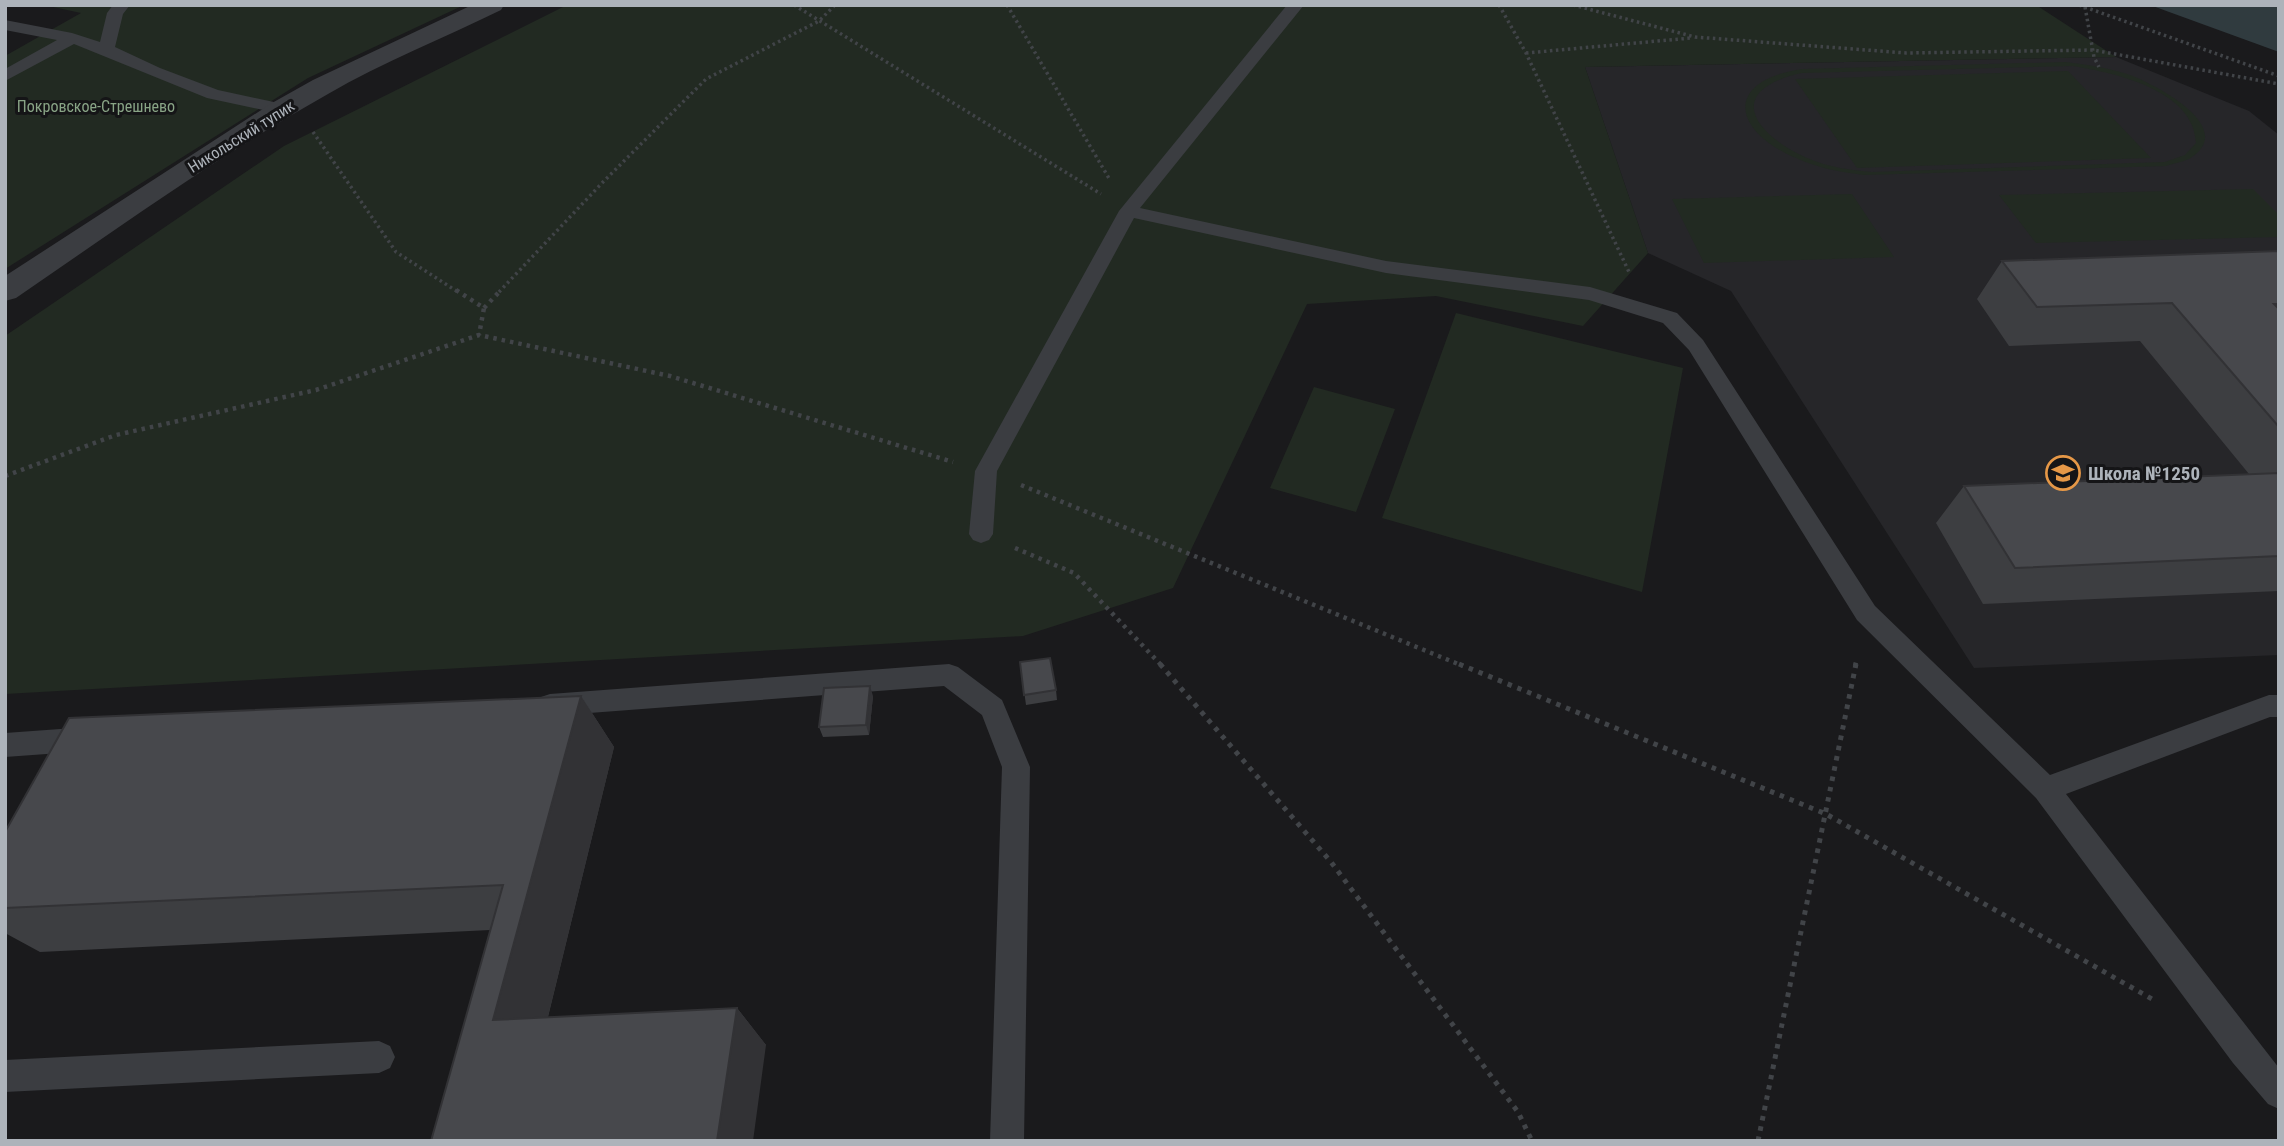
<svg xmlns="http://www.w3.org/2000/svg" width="2284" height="1146" viewBox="0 0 2284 1146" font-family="'Roboto Condensed',sans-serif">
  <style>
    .built { fill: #262629 }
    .green { fill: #222a22; fill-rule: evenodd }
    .water { fill: #303b3f }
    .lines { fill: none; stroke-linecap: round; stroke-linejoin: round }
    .path-far2 { stroke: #414448; stroke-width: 3.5; stroke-dasharray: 2.5 3.5; stroke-linecap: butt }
    .path-far1 { stroke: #414448; stroke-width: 4.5; stroke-dasharray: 3.5 5; stroke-linecap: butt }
    .path { stroke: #414448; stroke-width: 5; stroke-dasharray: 4.5 6; stroke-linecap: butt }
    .service { fill: #3b3d41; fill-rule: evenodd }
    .minor { fill: #3b3d41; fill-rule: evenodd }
    .wall { fill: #3d3e41 }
    .shaded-wall { fill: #323235 }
    .building { fill: #47484c; stroke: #323235; stroke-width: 2 }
    .labels { text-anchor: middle; stroke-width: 6; stroke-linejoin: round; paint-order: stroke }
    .far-park-label { font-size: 16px; fill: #89a486; stroke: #151517 }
    .far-street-label { font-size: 16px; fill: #adb3ba; stroke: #151517 }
    .poi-label { font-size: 19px; font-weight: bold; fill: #adb3ba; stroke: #151517; text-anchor: start }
  </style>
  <rect width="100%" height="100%" fill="#1a1a1c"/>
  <!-- built -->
  <path class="built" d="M 2116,57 L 2249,111 L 2279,135 L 2279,655 L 1974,668 L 1731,291 L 1648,253 L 1585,67 Z"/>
  <!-- green -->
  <path class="green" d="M 44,5 L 464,5 L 308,78 L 5,269 L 5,56 L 81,13 Z
    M 567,5 L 2036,5 L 2116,57 L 1585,67 L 1648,253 L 1583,326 L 1436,296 L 1307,304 L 1173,588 L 1023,636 L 5,694 L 5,336 L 284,146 Z
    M 2066,62 C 2088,65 2109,68 2130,75 C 2154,84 2237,126 2192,157 C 2185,162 2174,163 2166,166 L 1864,175 C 1840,172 1818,168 1796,158 C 1732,131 1723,81 1802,69 ZM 2073,66 C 2115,73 2194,90 2196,143 L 2185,155 L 2165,162 L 1872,172 C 1850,170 1827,167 1807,158 C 1753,134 1723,90 1802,73 Z
    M 2068,71 L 2151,158 L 1857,168 L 1795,79 Z
    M 2253,189 L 2279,215 L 2279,237 L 2036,243 L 1999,195 Z
    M 1852,194 L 1894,257 L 1704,263 L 1672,199 Z
    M 1456,313 L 1683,368 L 1642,592 L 1382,518 Z
    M 1314,387 L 1395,409 L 1356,512 L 1270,488 Z"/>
  <!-- water -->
  <path class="water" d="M 2150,5 L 2279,5 L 2279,52 Z"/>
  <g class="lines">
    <!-- path-far2 -->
    <path class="path-far2" d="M 794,5 L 1101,194
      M 1007,5 L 1110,180
      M 1499,5 L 1526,53 L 1629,272
      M 1573,5 L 1695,37 L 1906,53 L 2093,50 L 2279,84
      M 2079,5 L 2279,76
      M 2085,7 L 2094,57 L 2099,67
      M 1526,53 L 1691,38
      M 313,132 L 396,252 L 458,292
      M 499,292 L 603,182 L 706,79 L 819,21 L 835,5"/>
    <!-- path-far1 -->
    <path class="path-far1" d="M 456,290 L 484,308 L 479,335
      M 484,308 L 501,290
      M 5,476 L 116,435 L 316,390 L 479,335 L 670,376 L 953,462
      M 1021,485 L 1463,666
      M 1015,548 L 1074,573 L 1162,666
      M 1855,666 L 1857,658"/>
    <!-- path -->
    <path class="path" d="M 1160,664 L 1331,862 L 1518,1112 L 1532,1141
      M 1459,664 L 1826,814 L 2152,999
      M 1758,1141 L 1856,664"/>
    <!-- service -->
    <path class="service" d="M 113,5 L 130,5 L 123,14 L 115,47 L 160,68 L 218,90 L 288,105 L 291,109 L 282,114 L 207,98 L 74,44 L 5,81 L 5,69 L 57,40 L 5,30 L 5,20 L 72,33 L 100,42 L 107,13 Z
      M 1287,5 L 1304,5 L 1140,208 L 1386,261 L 1590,287 L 1677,313 L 1703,340 L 1875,606 L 2050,775 L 2269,695 L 2279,695 L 2279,717 L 2270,717 L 2066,794 L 2279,1068 L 2279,1109 L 2268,1104 L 2233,1063 L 2036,798 L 1857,620 L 1689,350 L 1663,323 L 1589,300 L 1386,273 L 1134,218 L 997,471 L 993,534 L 989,540 L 981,543 L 973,540 L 969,534 L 975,471 L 1119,211 Z
      M 949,664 L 958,667 L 1002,700 L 1030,767 L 1024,1141 L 990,1141 L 1002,767 L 982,715 L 944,686 L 550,716 L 541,713 L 537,705 L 541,697 L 550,694 Z
      M 88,727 L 98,731 L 102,739 L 98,747 L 88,751 L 5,757 L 5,733 Z
      M 379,1041 L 390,1046 L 395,1057 L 390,1068 L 379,1073 L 5,1092 L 5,1060 Z"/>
    <!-- minor -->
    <path class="minor" d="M 472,5 L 504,5 L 501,10 C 444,38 383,62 328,94 C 220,155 118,228 16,298 L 5,301 L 5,276 L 272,103 L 313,80 Z"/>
  </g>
  <!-- wall -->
  <path class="wall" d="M 2279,251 L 2279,591 L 1983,604 L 1936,523 L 1964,486 L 2249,474 L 2140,341 L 2009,346 L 1977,299 L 2002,261 Z
    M 1020,662 L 1056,690 L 1057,700 L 1026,705 Z
    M 581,696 L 614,747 L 548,1017 L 737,1008 L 766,1045 L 431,1141 L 490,930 L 40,952 L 5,933 L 5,832 Z
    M 873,696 L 869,735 L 823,737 L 819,727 Z"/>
  <!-- shaded-wall -->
  <path class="shaded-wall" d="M 870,686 L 873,696 L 869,735 L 866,725 Z
    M 581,696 L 614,747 L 538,1057 L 493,1020 Z
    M 737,1008 L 766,1045 L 753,1141 L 717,1141 Z"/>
  <!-- building -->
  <path class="building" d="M 2279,251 L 2279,304 L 2274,304 L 2279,309 L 2279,427 L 2172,303 L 2037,307 L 2002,261 Z
    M 2279,473 L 2279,556 L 2015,568 L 1964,486 Z
    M 1050,658 L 1056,690 L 1024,695 L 1020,662 Z
    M 870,686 L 866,725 L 819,727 L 824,688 Z
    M 581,696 L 493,1020 L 737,1008 L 717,1141 L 431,1141 L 503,885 L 5,908 L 5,832 L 69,718 Z"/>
  <!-- icons -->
  <defs>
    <g id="school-ring" transform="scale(1.75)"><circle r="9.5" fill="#151517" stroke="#e69847" stroke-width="1.5"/><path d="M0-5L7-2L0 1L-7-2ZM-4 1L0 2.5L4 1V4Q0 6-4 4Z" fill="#e69847"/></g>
  </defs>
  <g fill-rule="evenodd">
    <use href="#school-ring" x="2063" y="473"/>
  </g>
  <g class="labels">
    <!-- far-park labels -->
    <g class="far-park-label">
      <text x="96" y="112">Покровское-Стрешнево</text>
    </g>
    <!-- far-street labels -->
    <g class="far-street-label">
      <text transform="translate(241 136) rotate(-32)" y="6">Никольский тупик</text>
    </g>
    <!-- poi labels -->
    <g class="poi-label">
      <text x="2088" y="480">Школа №1250</text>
    </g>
  </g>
  <!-- border -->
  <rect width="2284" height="1146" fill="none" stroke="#adb3ba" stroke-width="14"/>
</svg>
